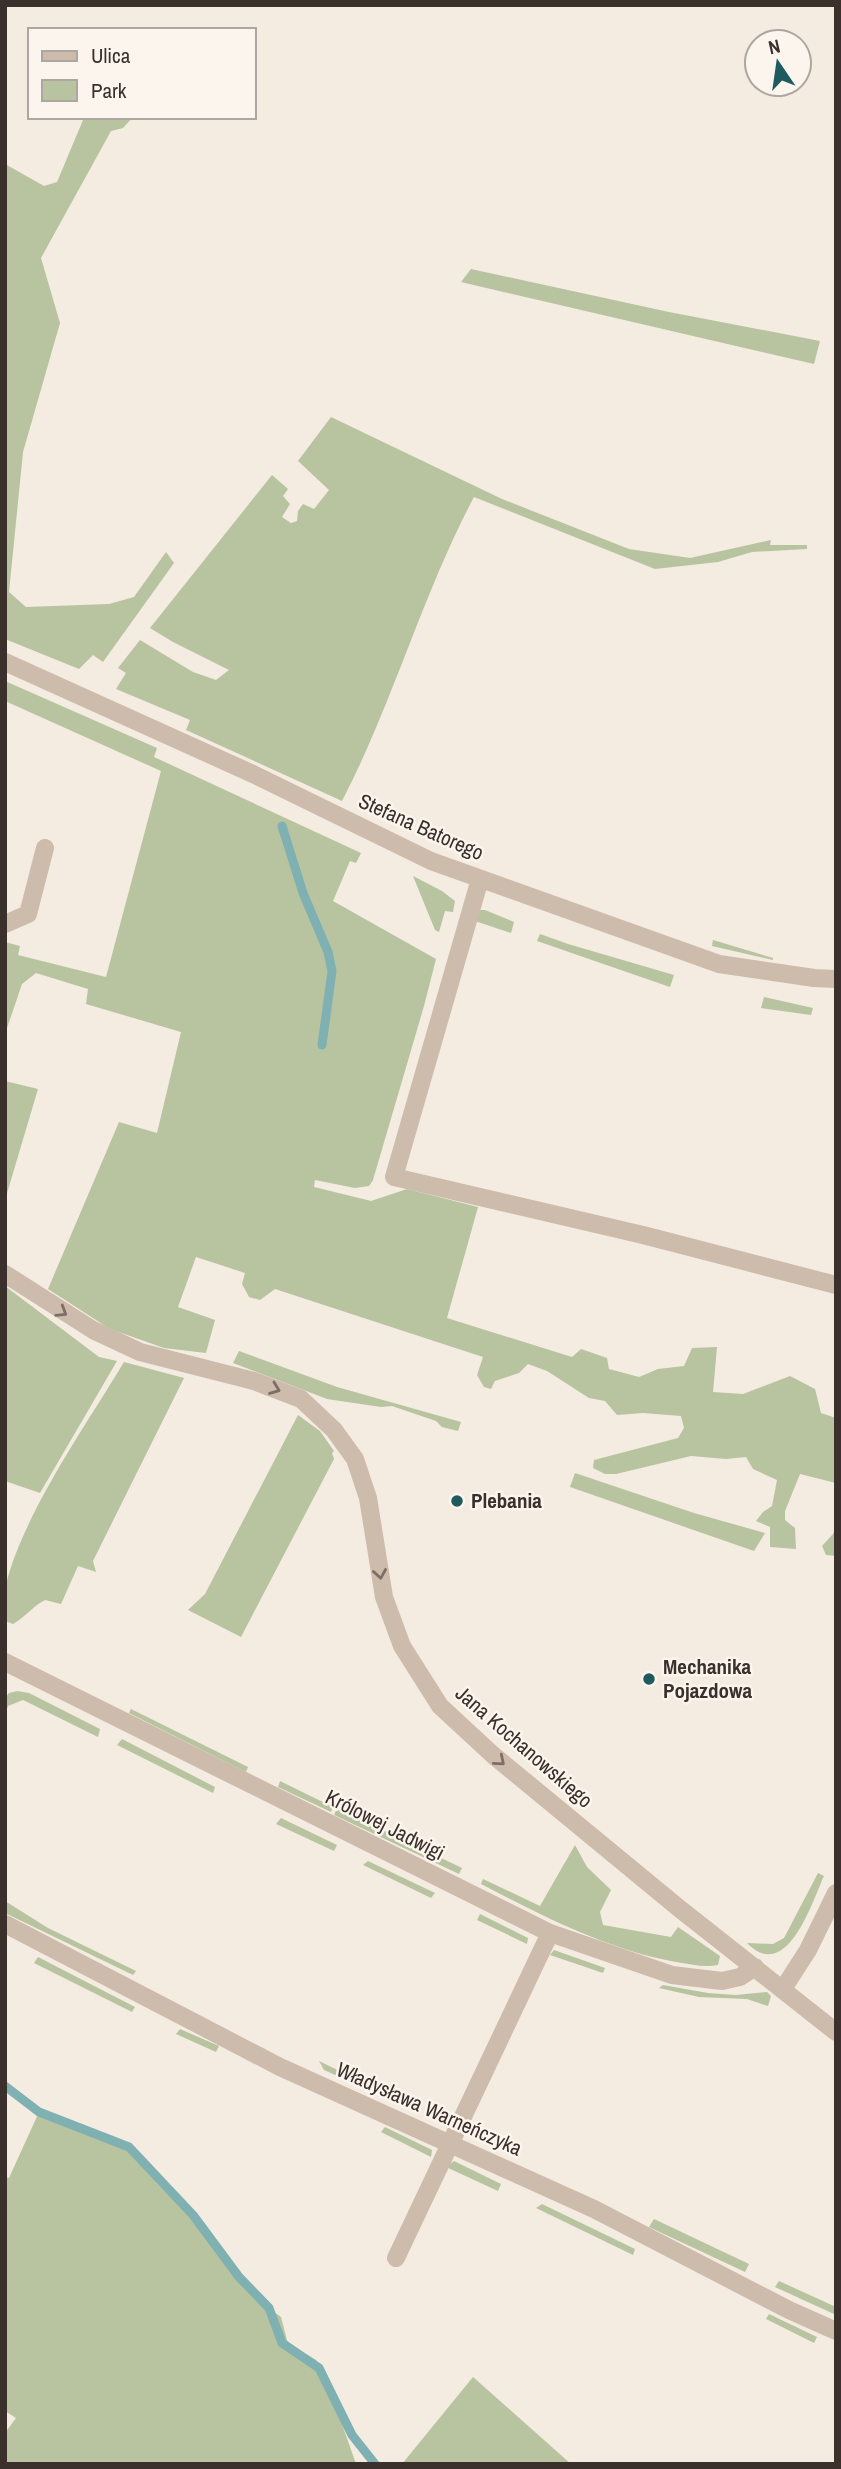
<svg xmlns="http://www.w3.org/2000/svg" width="841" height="2469" viewBox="0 0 841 2469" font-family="'Archivo Narrow',sans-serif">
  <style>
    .green { fill: #b8c4a0 }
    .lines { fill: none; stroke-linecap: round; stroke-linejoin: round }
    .stream { stroke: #7fb0b2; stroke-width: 9 }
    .minor { stroke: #cdbbac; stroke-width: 18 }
    .tertiary { stroke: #cdbbac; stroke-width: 18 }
    .oneway { stroke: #7d6f65 }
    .poi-dot { fill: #1f5a5e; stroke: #fbf5ee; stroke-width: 2.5 }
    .labels { text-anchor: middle; stroke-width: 5; stroke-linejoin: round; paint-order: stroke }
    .street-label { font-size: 21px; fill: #3b302b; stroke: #fbf5ee }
    .poi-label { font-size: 21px; font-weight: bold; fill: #3b302b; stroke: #fbf5ee; text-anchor: start }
  </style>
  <rect width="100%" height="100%" fill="#f4ebe1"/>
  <!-- green -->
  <path class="green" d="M 82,117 L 133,117 L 123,128 L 111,131 L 41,258 L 60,323 L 23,452 L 9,592 L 26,607 L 109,604 L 134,597 L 166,552 L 174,563 L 103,662 L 93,655 L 79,669 L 5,639 L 5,164 L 44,186 L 57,182 L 83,120 Z
    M 471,269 L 669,312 L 820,341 L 814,364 L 461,282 Z
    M 331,417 L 502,499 L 629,549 L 690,558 L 771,540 L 770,545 L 807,545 L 807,549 L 752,552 L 718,562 L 655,569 L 474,497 C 422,595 393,703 342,801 L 186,730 L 190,720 L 116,689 L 126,673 L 118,668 L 140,640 L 193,672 L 216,680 L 229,670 L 173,642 L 150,628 L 272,475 L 288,489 L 283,496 L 290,504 L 282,517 L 291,523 L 297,521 L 298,511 L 303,504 L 314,509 L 329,490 L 298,461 Z
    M 5,681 L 157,748 L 154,757 L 361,853 L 356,863 L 350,861 L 333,901 L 436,959 L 424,1006 L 373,1180 L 369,1186 L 355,1188 L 315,1180 L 314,1187 L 371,1201 L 407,1189 L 478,1207 L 447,1318 L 572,1357 L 581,1349 L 607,1358 L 609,1369 L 639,1377 L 658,1369 L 684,1366 L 692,1348 L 717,1347 L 713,1392 L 743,1394 L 790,1376 L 815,1389 L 821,1413 L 836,1418 L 836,1483 L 800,1474 L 785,1511 L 785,1520 L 795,1528 L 796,1549 L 770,1547 L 770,1527 L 756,1521 L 763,1512 L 772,1506 L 777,1480 L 753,1469 L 746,1457 L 726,1459 L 691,1456 L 616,1474 L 605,1474 L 593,1468 L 594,1460 L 678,1438 L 684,1428 L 681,1416 L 643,1413 L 617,1415 L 605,1401 L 589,1398 L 547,1371 L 528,1364 L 519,1373 L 495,1381 L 491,1389 L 484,1387 L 477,1375 L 483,1357 L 275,1289 L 260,1300 L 249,1297 L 242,1284 L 245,1273 L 196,1257 L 178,1307 L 215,1320 L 206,1353 L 164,1348 L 110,1329 L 48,1289 L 119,1122 L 157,1133 L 181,1032 L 86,1004 L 88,989 L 36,973 L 22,984 L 5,1034 L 5,942 L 20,946 L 18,955 L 106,977 L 161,771 L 5,701 Z
    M 413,876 L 442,891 L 455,901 L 453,912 L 445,911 L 439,932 L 435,930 Z
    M 478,910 L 485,910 L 514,922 L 511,933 L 472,920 Z
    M 540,934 L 568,944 L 674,975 L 670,987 L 537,941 Z
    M 713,940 L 773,958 L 773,960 L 712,946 Z
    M 764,997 L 813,1008 L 811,1015 L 761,1008 Z
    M 5,1081 L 38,1089 L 5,1200 Z
    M 5,1286 L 99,1357 L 117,1361 L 40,1493 L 5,1481 Z
    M 239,1351 L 337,1387 L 461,1422 L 458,1431 L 442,1427 L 436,1421 L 392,1406 L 381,1407 L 327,1399 L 233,1363 Z
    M 124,1362 L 184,1378 L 93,1561 L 96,1572 L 78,1566 L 61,1604 L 45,1600 C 33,1606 25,1617 13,1624 L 5,1621 C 5,1609 3,1595 6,1584 C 25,1511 85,1427 124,1362 Z
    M 298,1415 L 320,1431 L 334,1451 L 332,1453 L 334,1459 L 241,1637 L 188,1610 L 205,1594 Z
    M 575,1473 L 694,1513 L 765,1533 L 754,1551 L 570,1487 Z
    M 836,1525 L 836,1556 L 826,1555 L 822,1546 L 833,1534 Z
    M 17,1691 L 29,1693 L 100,1729 L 98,1737 L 23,1700 L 8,1706 L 5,1713 L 5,1698 L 9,1693 Z
    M 131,1709 L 248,1767 L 246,1772 L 129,1713 Z
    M 122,1739 L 215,1787 L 213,1793 L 117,1745 Z
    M 280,1781 L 333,1807 L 331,1812 L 278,1787 Z
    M 337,1808 L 462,1868 L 459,1874 L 334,1815 Z
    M 281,1818 L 337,1845 L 334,1851 L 276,1824 Z
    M 575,1845 L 587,1867 L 611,1890 L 600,1912 L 603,1925 L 671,1937 L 678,1927 L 720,1956 L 718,1965 C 704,1968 690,1964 676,1962 C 606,1949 543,1916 481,1884 L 483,1879 L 540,1906 Z
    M 368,1861 L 435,1893 L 431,1898 L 363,1865 Z
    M 818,1873 L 824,1876 C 812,1902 787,1984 747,1943 L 773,1944 L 784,1938 Z
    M 5,1901 L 48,1928 L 136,1971 L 133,1975 L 5,1913 Z
    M 480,1914 L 528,1938 L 527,1944 L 477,1920 Z
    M 554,1950 L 605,1968 L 603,1973 L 550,1955 Z
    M 38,1957 L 135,2007 L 132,2012 L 34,1963 Z
    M 663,1985 L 708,1993 L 736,1995 L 767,1992 L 771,1996 L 768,2006 L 747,1999 L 699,1997 L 659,1988 Z
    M 180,2029 L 219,2046 L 216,2052 L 176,2034 Z
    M 319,2061 L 362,2082 L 360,2086 L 324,2070 Z
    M 39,2112 L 129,2147 L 158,2184 L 193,2215 L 254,2297 L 281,2317 L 288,2344 L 316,2360 L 336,2407 L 356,2464 L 5,2464 L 5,2433 L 16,2418 L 5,2411 L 5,2177 L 9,2178 Z
    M 385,2127 L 432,2150 L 431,2157 L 381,2132 Z
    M 454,2161 L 501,2184 L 498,2191 L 446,2167 Z
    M 542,2204 L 635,2249 L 633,2255 L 536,2208 Z
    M 654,2219 L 749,2264 L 745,2272 L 649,2227 Z
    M 779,2281 L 836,2307 L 836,2315 L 775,2287 Z
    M 769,2314 L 817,2337 L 814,2343 L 766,2319 Z
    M 473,2377 L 571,2464 L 402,2464 Z"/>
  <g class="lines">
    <!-- stream -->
    <path class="stream" d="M 282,826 L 303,893 L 328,952 L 332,971 L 322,1045
      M 5,2086 L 39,2112 L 129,2147 L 193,2215 L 239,2277 L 269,2308 L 282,2343 L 319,2368 L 352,2435 L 375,2464"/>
    <!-- minor -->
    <path class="minor" d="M 480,879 L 394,1177 L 643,1235 L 836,1285
      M 5,924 L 28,914 L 45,848
      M 5,1274 L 93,1330 L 140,1352 L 254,1381 L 301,1399 L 334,1430 L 355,1459 L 368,1498 L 384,1597 L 402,1646 L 440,1706 L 493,1755 L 680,1909 L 836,2032
      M 5,1662 L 550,1933 L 672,1975 L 722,1981 L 740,1977 L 755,1967
      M 5,1924 L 280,2067 L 594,2209 L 789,2310 L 836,2331
      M 783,1989 L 808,1950 L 836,1893
      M 396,2258 L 550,1933"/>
    <!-- tertiary -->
    <path class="tertiary" d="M 5,662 L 253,774 L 431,861 L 719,964 L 814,978 L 836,979"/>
  </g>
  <!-- one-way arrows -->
  <defs><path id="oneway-chevron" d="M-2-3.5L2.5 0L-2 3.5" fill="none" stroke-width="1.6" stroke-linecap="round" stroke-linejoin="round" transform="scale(1.75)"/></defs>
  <g class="oneway">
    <use href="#oneway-chevron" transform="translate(62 1312) rotate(32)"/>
    <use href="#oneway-chevron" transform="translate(275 1389) rotate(21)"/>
    <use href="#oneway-chevron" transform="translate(380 1574) rotate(81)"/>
    <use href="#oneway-chevron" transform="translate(500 1761) rotate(40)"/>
  </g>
  <!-- markers -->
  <g class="poi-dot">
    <circle cx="457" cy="1501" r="7"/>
    <circle cx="649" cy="1679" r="7"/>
  </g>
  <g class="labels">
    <!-- street labels -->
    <g class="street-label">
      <text transform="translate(421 827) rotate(24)" y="7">Stefana Batorego</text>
      <text transform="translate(524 1747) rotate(41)" y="7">Jana Kochanowskiego</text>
      <text transform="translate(385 1825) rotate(27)" y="7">Królowej Jadwigi</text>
      <text transform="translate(429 2109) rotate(24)" y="7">Władysława Warneńczyka</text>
    </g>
    <!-- poi labels -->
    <g class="poi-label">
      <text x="471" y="1508">Plebania</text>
      <text x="663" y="1674">Mechanika<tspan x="663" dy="24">Pojazdowa</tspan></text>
    </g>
  </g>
  <!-- border -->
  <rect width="841" height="2469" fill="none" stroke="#3b302b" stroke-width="14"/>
  <!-- legend -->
  <rect x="28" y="28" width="228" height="91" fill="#fbf5ee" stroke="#aea6a0" stroke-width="2"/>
  <rect x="42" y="51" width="35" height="10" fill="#cdbbac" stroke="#aea6a0" stroke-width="2"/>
  <text x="91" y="63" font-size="21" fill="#3b302b">Ulica</text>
  <rect x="42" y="80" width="35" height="21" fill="#b8c4a0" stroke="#aea6a0" stroke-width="2"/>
  <text x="91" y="98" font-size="21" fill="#3b302b">Park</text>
  <!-- north arrow -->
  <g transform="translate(778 63) rotate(347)"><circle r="33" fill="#fbf5ee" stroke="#aea6a0" stroke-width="2"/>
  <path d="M0-5L12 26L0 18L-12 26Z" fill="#1f5a5e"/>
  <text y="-10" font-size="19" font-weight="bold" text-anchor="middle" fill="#3b302b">N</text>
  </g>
</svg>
